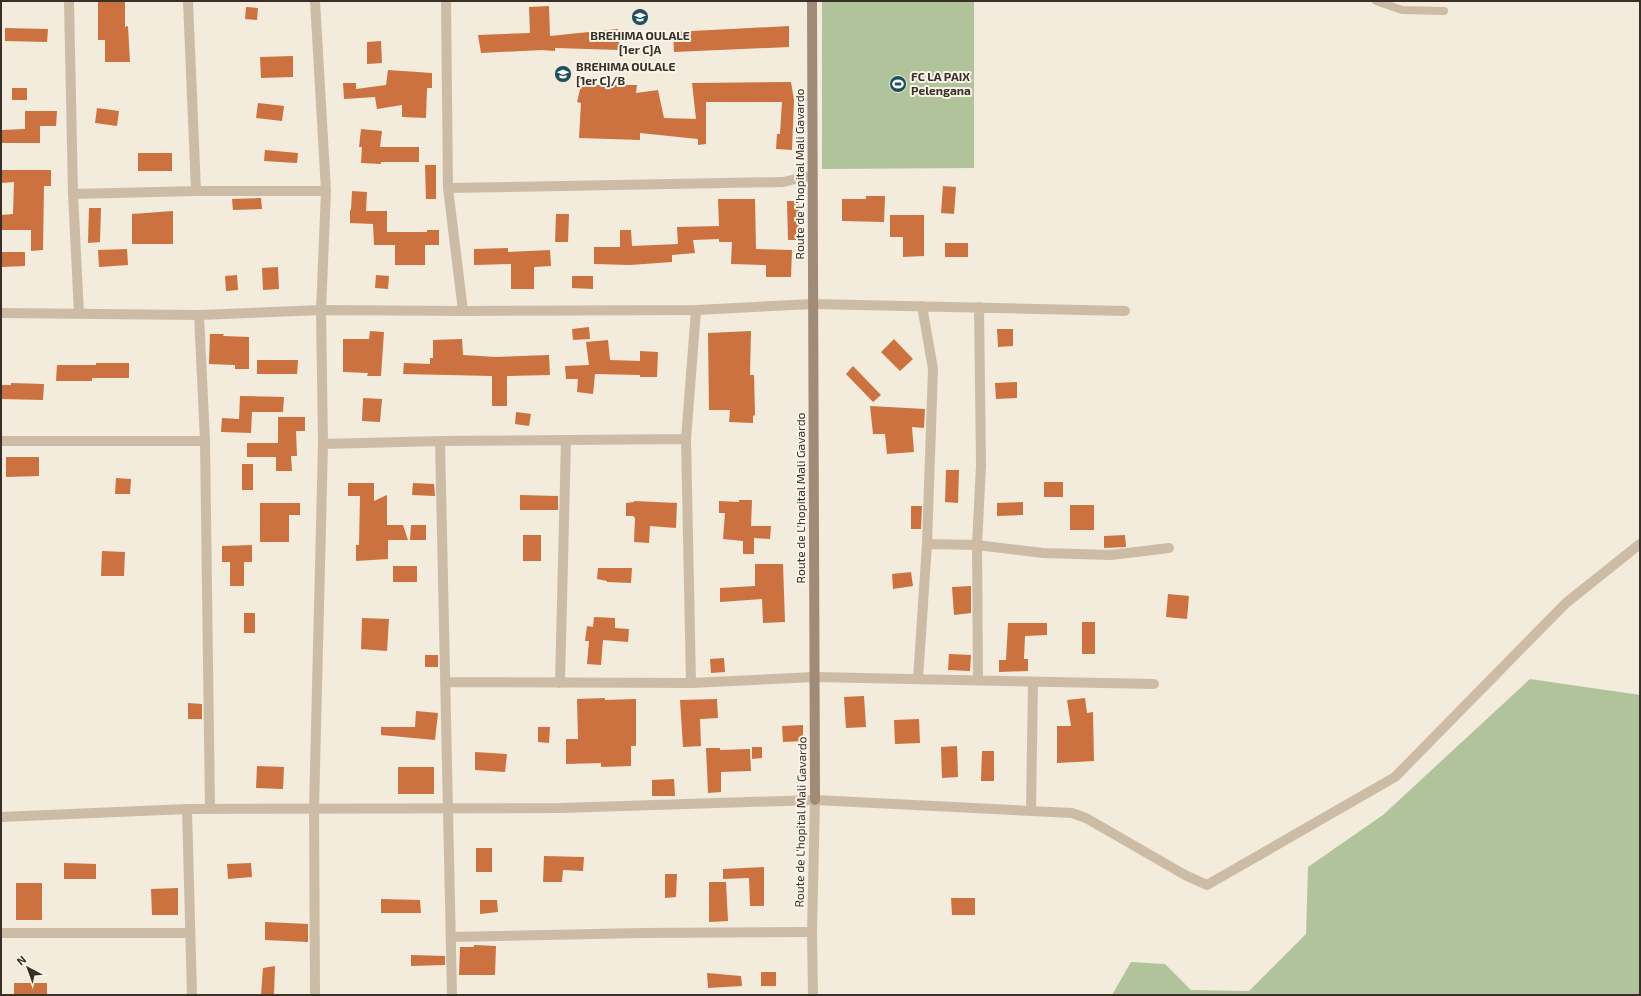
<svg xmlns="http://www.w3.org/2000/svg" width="1641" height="996" viewBox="0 0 1641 996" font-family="'Exo 2',sans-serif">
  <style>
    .green { fill: #b1c39a }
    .building { fill: #cc7240 }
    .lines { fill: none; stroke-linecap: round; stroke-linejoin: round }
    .service { stroke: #ccbca6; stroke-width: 8 }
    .minor { stroke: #ccbca6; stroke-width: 10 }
    .tertiary { stroke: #ccbca6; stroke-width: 10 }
    .secondary { stroke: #a08b78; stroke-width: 10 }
    .labels { text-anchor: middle; stroke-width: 4; stroke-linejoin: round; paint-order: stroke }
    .poi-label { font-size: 12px; font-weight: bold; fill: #382f28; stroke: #fbf4e8; text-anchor: start }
    .street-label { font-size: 12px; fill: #382f28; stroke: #fbf4e8 }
  </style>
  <rect width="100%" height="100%" fill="#f3ebdb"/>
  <!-- green -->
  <path class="green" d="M 822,1 L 974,1 L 974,168 L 822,169 Z
    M 1530,679 L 1640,695 L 1640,995 L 1112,995 L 1131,962 L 1165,964 L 1191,990 L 1249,991 L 1306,934 L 1308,867 L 1383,815 Z"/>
  <!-- building -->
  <path class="building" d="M 98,2 L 125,2 L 125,27 L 128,26 L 130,62 L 105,62 L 105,40 L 98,40 Z
    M 549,6 L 550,36 L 618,29 L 620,50 L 555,48 L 555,51 L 542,50 L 481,53 L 478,35 L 530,33 L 529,7 Z
    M 246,7 L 258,8 L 257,20 L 245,19 Z
    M 789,26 L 789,47 L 674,52 L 673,32 Z
    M 5,28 L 48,29 L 47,42 L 5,41 Z
    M 381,41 L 382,63 L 367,64 L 367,42 Z
    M 293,56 L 293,77 L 261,78 L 260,57 Z
    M 388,70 L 432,73 L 432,88 L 427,88 L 426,118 L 402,117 L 402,105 L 377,109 L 375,97 L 344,99 L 343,83 L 356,83 L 356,89 L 386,85 Z
    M 791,82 L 794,100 L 792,150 L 776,149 L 777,134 L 780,134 L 782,102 L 706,102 L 706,144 L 698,145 L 698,139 L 640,133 L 640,140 L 579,138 L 581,103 L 577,102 L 581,85 L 637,85 L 636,93 L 658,90 L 664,118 L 696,119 L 692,83 Z
    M 12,88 L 27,88 L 27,100 L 12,100 Z
    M 258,103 L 284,106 L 282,121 L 256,118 Z
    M 97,108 L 119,111 L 117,126 L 95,123 Z
    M 25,111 L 57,111 L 56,126 L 40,126 L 40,143 L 1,143 L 1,130 L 25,129 Z
    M 361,129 L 382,131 L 380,147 L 419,147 L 419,162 L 381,162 L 381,164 L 361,163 L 362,147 L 359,147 Z
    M 265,150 L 298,153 L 297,163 L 264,161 Z
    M 138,153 L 172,153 L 172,171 L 138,171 Z
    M 425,165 L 436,165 L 436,199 L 426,199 Z
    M 1,170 L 51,170 L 51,186 L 44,186 L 43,250 L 31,251 L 31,230 L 1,230 L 1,215 L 13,214 L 14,182 L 1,183 Z
    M 943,186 L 956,187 L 954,214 L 941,213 Z
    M 352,191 L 367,192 L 366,211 L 387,211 L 387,232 L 427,232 L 427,230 L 439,230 L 439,245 L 425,245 L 425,265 L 395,265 L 395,245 L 374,245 L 373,224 L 350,223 L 350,210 L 351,210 Z
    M 866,196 L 885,196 L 884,222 L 842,221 L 842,199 L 866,199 Z
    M 261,198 L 262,209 L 233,210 L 232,199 Z
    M 718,199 L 755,199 L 756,249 L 792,250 L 791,277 L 766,277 L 766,265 L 731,264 L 732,242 L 719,242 L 719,239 L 693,240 L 695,253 L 672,255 L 672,262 L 630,265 L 594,264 L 594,247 L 620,247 L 620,230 L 631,230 L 632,246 L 678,244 L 677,227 L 719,226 Z
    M 787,201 L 799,201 L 800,240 L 788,240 Z
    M 89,208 L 101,208 L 100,242 L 88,243 Z
    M 173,211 L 173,244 L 132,244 L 132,214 Z
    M 556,214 L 569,214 L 568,242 L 555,242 Z
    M 890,215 L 924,215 L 924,256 L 903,257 L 903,237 L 890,237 Z
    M 945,243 L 968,243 L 968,257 L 945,257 Z
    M 508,248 L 508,252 L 550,250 L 551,266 L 534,267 L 534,289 L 511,289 L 511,264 L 474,265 L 474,249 Z
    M 127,249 L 128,265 L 99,267 L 98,250 Z
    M 1,252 L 25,252 L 25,266 L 1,267 Z
    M 278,267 L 279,289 L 263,290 L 262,268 Z
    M 237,275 L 238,290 L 226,291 L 225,276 Z
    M 376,275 L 389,276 L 388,289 L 375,288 Z
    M 572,276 L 593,276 L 593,289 L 572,288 Z
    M 589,327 L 590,339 L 573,340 L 572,329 Z
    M 997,329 L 1013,329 L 1013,346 L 998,347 Z
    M 370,331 L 384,332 L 381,376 L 367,376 L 368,373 L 343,372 L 343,339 L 369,339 Z
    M 751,331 L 750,375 L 754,375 L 755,415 L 753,416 L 753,423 L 729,422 L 730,410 L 709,410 L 708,333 Z
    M 210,334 L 224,334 L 223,336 L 249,337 L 249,369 L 235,369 L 235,365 L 209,364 Z
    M 462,339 L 463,355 L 496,357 L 549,355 L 550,375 L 507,376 L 507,406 L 492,406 L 492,376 L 403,374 L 404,363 L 430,364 L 430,358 L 433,358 L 433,340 Z
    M 894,339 L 913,359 L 900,371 L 881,352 Z
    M 608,340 L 610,360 L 640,361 L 640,351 L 658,352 L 657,377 L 640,377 L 640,375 L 595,374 L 593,394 L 577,392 L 578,379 L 566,379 L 565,366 L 589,365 L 586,342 Z
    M 257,360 L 298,360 L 297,374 L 257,374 Z
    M 96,363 L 129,363 L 129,378 L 92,378 L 92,381 L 56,381 L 57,365 L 96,365 Z
    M 853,366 L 881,395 L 873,402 L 846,374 Z
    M 1017,382 L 1017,398 L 996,399 L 995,383 Z
    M 11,383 L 44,384 L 43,400 L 1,399 L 1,385 L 11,385 Z
    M 240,396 L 284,397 L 283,412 L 252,412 L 251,433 L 221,432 L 222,418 L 239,419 Z
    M 363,398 L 382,399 L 380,422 L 362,421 Z
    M 870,406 L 925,409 L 924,428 L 912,427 L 914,452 L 887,454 L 885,434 L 873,434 Z
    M 516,412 L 531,414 L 529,426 L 515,424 Z
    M 278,417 L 305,417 L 305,431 L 296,431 L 297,456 L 291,456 L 292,471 L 276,471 L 276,457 L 247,457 L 247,443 L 278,443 Z
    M 6,457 L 39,457 L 39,476 L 6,477 Z
    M 242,464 L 253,464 L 253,490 L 242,490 Z
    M 946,470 L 959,470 L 958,503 L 945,502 Z
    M 116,478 L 131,479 L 130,494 L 115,494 Z
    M 1044,482 L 1063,482 L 1063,497 L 1044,497 Z
    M 348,483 L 374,483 L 374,501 L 387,495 L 387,525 L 403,525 L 408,540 L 388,540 L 388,559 L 356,561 L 356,545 L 359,545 L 360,496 L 348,496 Z
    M 413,483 L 434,484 L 435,496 L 412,495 Z
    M 520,495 L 558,496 L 558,510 L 520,510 Z
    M 739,500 L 752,500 L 751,526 L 771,526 L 770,539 L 754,538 L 754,554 L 743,554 L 743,541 L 723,539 L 725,513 L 719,513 L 719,501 L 739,502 Z
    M 634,501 L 677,503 L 676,528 L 650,526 L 649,543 L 634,542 L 635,518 L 633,516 L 626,516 L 626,503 L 634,502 Z
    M 1023,502 L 1023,515 L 997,516 L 997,503 Z
    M 260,503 L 300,503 L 300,515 L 289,515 L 289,542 L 260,542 Z
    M 1070,505 L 1094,505 L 1094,530 L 1070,530 Z
    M 911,506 L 922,506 L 921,529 L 911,529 Z
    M 411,525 L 426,525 L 426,540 L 410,540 Z
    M 523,535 L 541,535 L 541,561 L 523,561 Z
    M 1125,535 L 1126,547 L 1104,548 L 1104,536 Z
    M 252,545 L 252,562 L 244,562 L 244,586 L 230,586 L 230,562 L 222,562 L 222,546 Z
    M 102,551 L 125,552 L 124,576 L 101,576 Z
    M 755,564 L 783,564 L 785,622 L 763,623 L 762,599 L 720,602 L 720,588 L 755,586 Z
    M 393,566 L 417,566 L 417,582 L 393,582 Z
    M 598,568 L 632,568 L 631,583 L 607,582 L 607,581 L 597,579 Z
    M 911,572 L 913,586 L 893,589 L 892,574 Z
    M 971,586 L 971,613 L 954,615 L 952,587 Z
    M 1168,594 L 1189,596 L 1187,619 L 1166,617 Z
    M 244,613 L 255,613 L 255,633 L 244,633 Z
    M 594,617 L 615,618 L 615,628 L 629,629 L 628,642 L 603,640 L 601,665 L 587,664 L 589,641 L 585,641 L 587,626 L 593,627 Z
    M 362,618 L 389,619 L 387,651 L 361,649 Z
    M 1082,622 L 1095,622 L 1095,654 L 1082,654 Z
    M 1008,623 L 1047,623 L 1047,635 L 1025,636 L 1024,659 L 1028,659 L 1028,671 L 999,672 L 999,660 L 1006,660 Z
    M 949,654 L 971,655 L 970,671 L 948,670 Z
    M 425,655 L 438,655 L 438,667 L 425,667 Z
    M 724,658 L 725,672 L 711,673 L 710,659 Z
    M 864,696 L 866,727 L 846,728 L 844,697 Z
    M 605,698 L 605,700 L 636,699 L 636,746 L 631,746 L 631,766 L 601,767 L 601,763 L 566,764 L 566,739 L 578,739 L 577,699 Z
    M 1085,698 L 1087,713 L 1093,712 L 1094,761 L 1057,763 L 1057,726 L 1071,726 L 1067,700 Z
    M 717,699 L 718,718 L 700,719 L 701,746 L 683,747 L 680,700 Z
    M 188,703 L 202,704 L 202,719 L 188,719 Z
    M 416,711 L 438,713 L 435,740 L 381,735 L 381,727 L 415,727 Z
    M 919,719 L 920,743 L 895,744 L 894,720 Z
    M 803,725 L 803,741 L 783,742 L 782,726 Z
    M 538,727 L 550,727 L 549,743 L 538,742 Z
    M 957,746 L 958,777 L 942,778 L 941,747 Z
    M 752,747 L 762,747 L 762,758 L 752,759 Z
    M 706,748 L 720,748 L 720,750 L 750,749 L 751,771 L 721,772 L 721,792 L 708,793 Z
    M 982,751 L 994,751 L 994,781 L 981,781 Z
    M 475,752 L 507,754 L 505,772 L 475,770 Z
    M 257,766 L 284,767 L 283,789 L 256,788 Z
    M 398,767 L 434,767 L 434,794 L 398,794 Z
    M 674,779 L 675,796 L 652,796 L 652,780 Z
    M 476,848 L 492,848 L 492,872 L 476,872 Z
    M 544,856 L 584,857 L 583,871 L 563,870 L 562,882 L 543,882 Z
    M 64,863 L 96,864 L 96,879 L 64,879 Z
    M 251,863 L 252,877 L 228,879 L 227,864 Z
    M 764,867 L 764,906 L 750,906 L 749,878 L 723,879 L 723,869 Z
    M 665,874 L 677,874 L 676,897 L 665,898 Z
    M 709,882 L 726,882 L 728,921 L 709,922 Z
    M 16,883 L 42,883 L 42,920 L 16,920 Z
    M 178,888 L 178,915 L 152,915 L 151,889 Z
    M 951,898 L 975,898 L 975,915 L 952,915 Z
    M 381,899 L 420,900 L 421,913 L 381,913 Z
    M 480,900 L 497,900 L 498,912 L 480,914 Z
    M 265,922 L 308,924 L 308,942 L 265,940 Z
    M 474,945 L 496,946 L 495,975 L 459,975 L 460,947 L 474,947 Z
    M 411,955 L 445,956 L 445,965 L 411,966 Z
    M 275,966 L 274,995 L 261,995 L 263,968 Z
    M 761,972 L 776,972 L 776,986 L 761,986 Z
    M 707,973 L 741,976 L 742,986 L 708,988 Z
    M 14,983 L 47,983 L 47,995 L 14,995 Z"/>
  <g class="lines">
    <!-- service -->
    <path class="service" d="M 1376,1 L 1402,10 L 1444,11"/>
    <!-- minor -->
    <path class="minor" d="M 69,1 L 73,194 L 79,313
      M 188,1 L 196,191
      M 446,1 L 448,188 L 463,311
      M 448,188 L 783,182 L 813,175
      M 73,194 L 196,191 L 326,191
      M 813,304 L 1125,311
      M 199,315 L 205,441 L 210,809
      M 1,441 L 205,441
      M 440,441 L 452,995
      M 323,444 L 440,441 L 686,439
      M 927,544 L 977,545 L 1043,553 L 1111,555 L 1169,548
      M 918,679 L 927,544 L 933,369 L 922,306
      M 978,680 L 977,545 L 981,465 L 979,307
      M 445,682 L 691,683 L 815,677 L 1154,684
      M 560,683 L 566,440
      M 691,683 L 686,439 L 696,310
      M 187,809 L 192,995
      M 1031,810 L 1033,682
      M 1,817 L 187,809 L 561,808 L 815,800 L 1072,813 L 1086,818 L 1185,875 L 1207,885 L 1395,777 L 1566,603 L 1640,544
      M 1,933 L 190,933
      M 451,937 L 642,933 L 812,932
      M 315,995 L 314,809 L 323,444 L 321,310 L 326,191 L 315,1"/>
    <!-- tertiary -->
    <path class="tertiary" d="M 1,313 L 199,315 L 321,310 L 463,311 L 696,310 L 813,304
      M 813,995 L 812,932 L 815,800"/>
    <!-- secondary -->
    <path class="secondary" d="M 812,1 L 815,800"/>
  </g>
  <!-- icons -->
  <defs>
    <g id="school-disc" transform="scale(0.9)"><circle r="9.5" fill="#1b505c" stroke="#fbf4e8"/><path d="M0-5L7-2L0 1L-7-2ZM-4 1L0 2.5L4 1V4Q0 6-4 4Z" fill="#fff"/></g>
    <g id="stadium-disc" transform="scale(0.9)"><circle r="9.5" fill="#1b505c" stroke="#fbf4e8"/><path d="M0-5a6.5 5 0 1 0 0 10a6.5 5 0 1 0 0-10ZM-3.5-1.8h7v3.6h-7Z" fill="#fff"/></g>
  </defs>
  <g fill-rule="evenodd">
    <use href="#school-disc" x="640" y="17"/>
    <use href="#school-disc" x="563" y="74"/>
    <use href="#stadium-disc" x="898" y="84"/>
  </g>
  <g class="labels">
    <!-- poi labels -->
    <g class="poi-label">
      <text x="640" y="40" text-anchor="middle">BREHIMA OULALE<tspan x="640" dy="14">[1er C]A</tspan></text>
      <text x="576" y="71">BREHIMA OULALE<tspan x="576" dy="14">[1er C]/B</tspan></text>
      <text x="911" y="81">FC LA PAIX<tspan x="911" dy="14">Pelengana</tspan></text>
    </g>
    <!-- street labels -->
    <g class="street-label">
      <text transform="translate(800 174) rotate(-90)" y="4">Route de L'hopital Mali Gavardo</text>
      <text transform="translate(801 498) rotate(-90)" y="4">Route de L'hopital Mali Gavardo</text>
      <text transform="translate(801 822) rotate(-89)" y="4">Route de L'hopital Mali Gavardo</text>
    </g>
  </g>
  <!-- border -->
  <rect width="1641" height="996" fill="none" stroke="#382f28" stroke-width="4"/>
  <!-- north arrow -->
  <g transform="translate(28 968) rotate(319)" stroke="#fbf4e8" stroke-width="3" paint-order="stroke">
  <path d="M0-3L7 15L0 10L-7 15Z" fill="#382f28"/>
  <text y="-6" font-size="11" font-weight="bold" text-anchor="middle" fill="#382f28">N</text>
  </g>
</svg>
